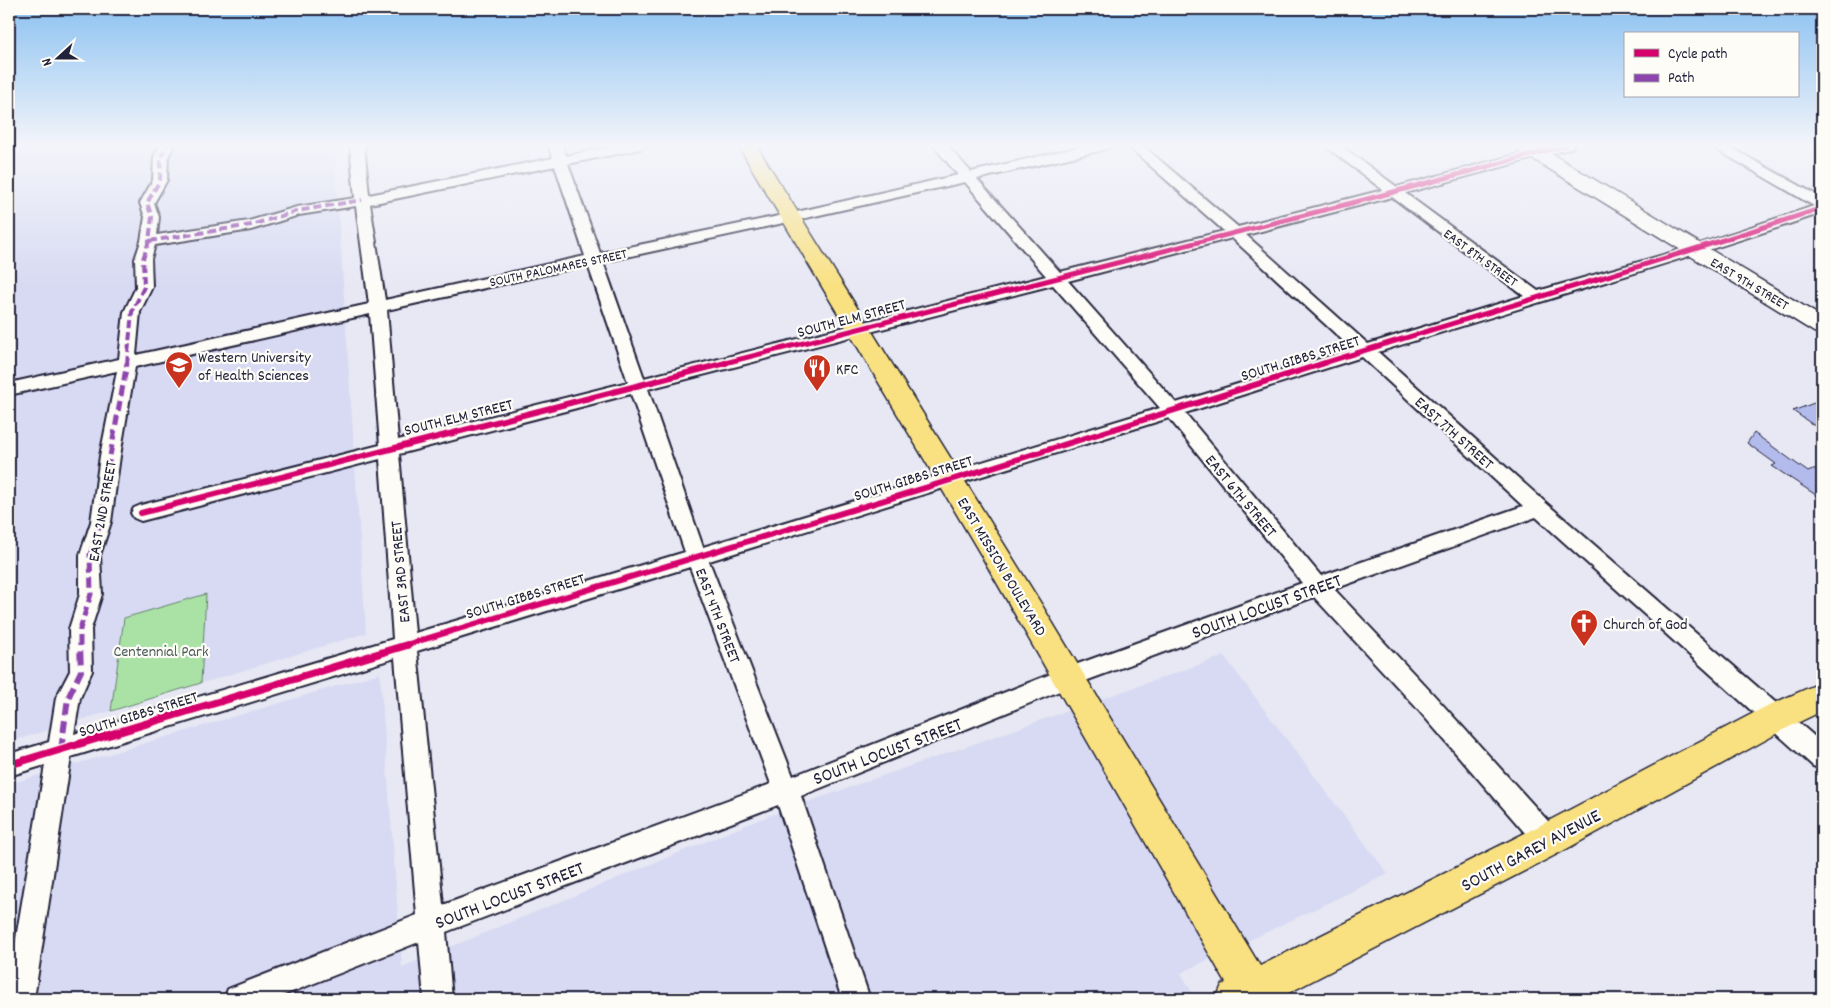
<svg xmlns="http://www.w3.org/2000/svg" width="1831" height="1008" viewBox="0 0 1831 1008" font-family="Dekko,sans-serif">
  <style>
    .built { fill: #d7daf2 }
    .green { fill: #aae2a6; stroke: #668270 }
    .building { fill: #b3bbec; stroke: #22223b }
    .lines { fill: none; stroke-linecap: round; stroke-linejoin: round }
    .street-casing { stroke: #22223b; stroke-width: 4 }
    .secondary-casing { stroke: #22223b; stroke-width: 3 }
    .primary-casing { stroke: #22223b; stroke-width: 3 }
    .street { fill: #fdfcf7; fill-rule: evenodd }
    .secondary { fill: #fdfcf7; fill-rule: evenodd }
    .primary { fill: #f9e181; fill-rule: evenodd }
    .quiet-far2 { stroke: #8e44ad; stroke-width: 4; stroke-dasharray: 8 4; stroke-linecap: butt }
    .quiet-far1 { stroke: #8e44ad; stroke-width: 5; stroke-dasharray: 10 5; stroke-linecap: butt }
    .quiet { stroke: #8e44ad; stroke-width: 6; stroke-dasharray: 12 6; stroke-linecap: butt }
    .cycleway-far2-casing { stroke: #fdfcf7; stroke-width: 8 }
    .cycleway-far1-casing { stroke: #fdfcf7; stroke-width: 9 }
    .cycleway-casing { stroke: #fdfcf7; stroke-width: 11 }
    .cycleway-far2 { stroke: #d6006c; stroke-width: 5 }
    .cycleway-far1 { stroke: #d6006c; stroke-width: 6 }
    .cycleway { stroke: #d6006c; stroke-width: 8 }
    .labels { text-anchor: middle; stroke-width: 4.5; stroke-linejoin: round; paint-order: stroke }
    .far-street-label { font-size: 14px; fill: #22223b; stroke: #fdfcf7 }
    .street-label { font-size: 16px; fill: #22223b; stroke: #fdfcf7 }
    .poi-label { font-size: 16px; fill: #22223b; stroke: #fdfcf7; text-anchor: start }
    .park-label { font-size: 16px; fill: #4b5c5b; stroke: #fdfcf7 }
    .near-street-label { font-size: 19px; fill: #22223b; stroke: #fdfcf7 }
  </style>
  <rect width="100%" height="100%" fill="#e7e8f4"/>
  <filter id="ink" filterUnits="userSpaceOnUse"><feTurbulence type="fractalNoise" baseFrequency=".02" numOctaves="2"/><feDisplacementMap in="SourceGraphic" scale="10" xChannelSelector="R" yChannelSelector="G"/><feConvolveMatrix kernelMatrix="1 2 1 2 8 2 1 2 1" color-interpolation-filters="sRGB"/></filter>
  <g filter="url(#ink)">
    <!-- built -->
    <path class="built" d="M 9,145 L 334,145 L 366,633 L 9,742 Z
      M 1224,656 L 1388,874 L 1181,973 L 1196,999 L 9,999 L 9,784 L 380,673 L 402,967 L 768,816 Z"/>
    <!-- green -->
    <path class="green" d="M 206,594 L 201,683 L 111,711 L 124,618 Z"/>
    <!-- building -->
    <path class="building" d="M 1822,400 L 1822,431 L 1793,411 Z
      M 1754,433 L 1808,472 L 1822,466 L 1822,499 L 1772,466 L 1776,464 L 1747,443 Z"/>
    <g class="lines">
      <!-- street casing -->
      <g class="street-casing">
        <path id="street" d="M 160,145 L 174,145 L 168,157 L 167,180 L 154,203 L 159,217 L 157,235 L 249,221 L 297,207 L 355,198 L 350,145 L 364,145 L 369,195 L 553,158 L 548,145 L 562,145 L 566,156 L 619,145 L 647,145 L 640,149 L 568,164 L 600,253 L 788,214 L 958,175 L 933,145 L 947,145 L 971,172 L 1088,145 L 1114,145 L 1107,149 L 977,179 L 1060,272 L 1224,231 L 1127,145 L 1142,145 L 1238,227 L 1383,190 L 1324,145 L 1340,145 L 1397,187 L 1551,145 L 1574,145 L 1572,148 L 1405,193 L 1538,291 L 1691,247 L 1814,206 L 1709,145 L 1726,145 L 1822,198 L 1822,213 C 1675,262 1526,306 1378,352 L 1546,503 L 1822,743 L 1822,769 L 1813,766 L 1536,517 L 1334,589 L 1431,692 L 1557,831 L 1561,840 L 1557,849 L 1548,853 L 1539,849 L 1415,706 L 1314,597 L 1077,684 L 801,796 L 870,999 L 842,999 L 778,805 L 446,932 L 452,999 L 424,999 L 419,942 L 274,999 L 224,999 L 228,989 L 417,915 L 395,658 L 71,757 L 34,999 L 9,999 L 9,980 L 45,765 L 9,776 L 9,754 L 49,742 L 56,698 L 70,671 L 69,629 L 80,594 L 80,555 L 91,522 L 100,456 L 117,371 L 9,395 L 9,383 L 119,359 L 124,312 L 136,287 L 135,259 L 141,241 L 145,217 L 140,203 L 153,180 L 154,157 ZM 555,166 L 585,256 L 385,300 L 370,204 ZM 965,182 L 1046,276 L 644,378 L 603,262 L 788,222 ZM 1392,197 L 1524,296 L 1368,344 L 1246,235 ZM 356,206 L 369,304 L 136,355 L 140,312 L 152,287 L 151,259 L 155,245 L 251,230 L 299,215 ZM 1232,238 L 1352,349 L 1176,403 L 1068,281 ZM 588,265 L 628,382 L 398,440 L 387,310 ZM 1053,285 L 1160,408 L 703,547 L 648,389 ZM 370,314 L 380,445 L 141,505 L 134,508 L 131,513 L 134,518 L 141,521 L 380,459 L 393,639 L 74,734 L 80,698 L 92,671 L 91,629 L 102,594 L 100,555 L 111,522 L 120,456 L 135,367 ZM 1362,357 L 1523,506 L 1321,576 L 1185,413 ZM 631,394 L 685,552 L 415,633 L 399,454 ZM 1169,418 L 1302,583 L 1061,670 L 793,776 L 709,561 ZM 690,567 L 771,784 L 443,905 L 417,651 Z"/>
      </g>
      <!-- secondary casing -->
      <g class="secondary-casing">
        <path id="secondary" d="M 1515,145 L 1537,145 L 1822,317 L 1822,334 L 1814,332 L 1517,149 Z"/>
      </g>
      <!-- primary casing -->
      <g class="primary-casing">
        <path id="primary" d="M 738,145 L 756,145 L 1040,602 L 1260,966 L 1535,828 L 1765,707 L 1822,682 L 1822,711 L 1789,727 L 1561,852 L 1277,999 L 1216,999 L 1222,985 L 1226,983 L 981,555 Z"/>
      </g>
      <!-- street -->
      <use href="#street" class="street"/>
      <!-- secondary -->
      <use href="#secondary" class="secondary"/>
      <!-- primary -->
      <use href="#primary" class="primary"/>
      <!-- quiet-far2 -->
      <path class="quiet-far2" d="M 149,241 L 251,225 L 297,211 L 362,200
        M 127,364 L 132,312 L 144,287 L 143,259 L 149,241 L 152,217 L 147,203 L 160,180 L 161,157 L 167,145"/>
      <!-- quiet-far1 -->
      <path class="quiet-far1" d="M 80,646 L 80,629 L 91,594 L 90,555 L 101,522 L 110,456 L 127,363"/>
      <!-- quiet -->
      <path class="quiet" d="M 61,750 L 68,698 L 81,671 L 80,645"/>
      <!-- cycleway-far2 casing -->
      <g class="cycleway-far2-casing">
        <path id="cycleway-far2" d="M 721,364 L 1375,197 L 1567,145
          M 1321,364 C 1488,312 1656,263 1822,208"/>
      </g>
      <!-- cycleway-far1 casing -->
      <g class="cycleway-far1-casing">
        <path id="cycleway-far1" d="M 141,513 L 726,363
          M 402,646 L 951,480 L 1325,363"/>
      </g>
      <!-- cycleway casing -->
      <g class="cycleway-casing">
        <path id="cycleway" d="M 9,765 L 407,645"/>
      </g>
      <!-- cycleway-far2 -->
      <use href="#cycleway-far2" class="cycleway-far2"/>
      <!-- cycleway-far1 -->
      <use href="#cycleway-far1" class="cycleway-far1"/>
      <!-- cycleway -->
      <use href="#cycleway" class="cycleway"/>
    </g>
  </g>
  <!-- sky -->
  <linearGradient id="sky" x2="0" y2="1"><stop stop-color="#8bc1f1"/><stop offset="0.51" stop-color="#f4f5fa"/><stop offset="1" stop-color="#f4f5fa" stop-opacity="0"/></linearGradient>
  <rect width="1831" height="286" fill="url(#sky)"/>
  <!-- icons -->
  <defs>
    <g id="university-pin" transform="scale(1.4375)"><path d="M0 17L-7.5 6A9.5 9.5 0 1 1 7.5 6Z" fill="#c8321e" stroke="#fdfcf7"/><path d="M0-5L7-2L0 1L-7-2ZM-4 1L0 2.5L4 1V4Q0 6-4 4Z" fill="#fff"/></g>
    <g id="restaurant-pin" transform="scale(1.4375)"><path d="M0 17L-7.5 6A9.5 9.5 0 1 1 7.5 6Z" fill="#c8321e" stroke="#fdfcf7"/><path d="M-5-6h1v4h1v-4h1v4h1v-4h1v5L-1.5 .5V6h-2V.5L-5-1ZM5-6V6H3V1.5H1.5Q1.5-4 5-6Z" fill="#fff"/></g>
    <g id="church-pin" transform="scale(1.4375)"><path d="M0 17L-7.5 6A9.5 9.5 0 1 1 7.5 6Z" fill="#c8321e" stroke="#fdfcf7"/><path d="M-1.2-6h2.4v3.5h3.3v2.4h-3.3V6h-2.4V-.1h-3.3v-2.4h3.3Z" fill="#fff"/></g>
  </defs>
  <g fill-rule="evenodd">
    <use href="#university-pin" x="179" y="365"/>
    <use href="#restaurant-pin" x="817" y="368"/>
    <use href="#church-pin" x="1584" y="623"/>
  </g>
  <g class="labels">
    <!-- far-street labels -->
    <g class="far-street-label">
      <text transform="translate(1481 257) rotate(36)" y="5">EAST 8TH STREET</text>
      <text transform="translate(558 267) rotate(-12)" y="5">SOUTH PALOMARES STREET</text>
      <text transform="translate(1750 283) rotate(31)" y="5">EAST 9TH STREET</text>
    </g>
    <!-- street labels -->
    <g class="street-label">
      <text transform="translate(851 317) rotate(-15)" y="6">SOUTH ELM STREET</text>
      <text transform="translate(1300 357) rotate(-17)" y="6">SOUTH GIBBS STREET</text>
      <text transform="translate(458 416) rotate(-14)" y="6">SOUTH ELM STREET</text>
      <text transform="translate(1455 432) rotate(42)" y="6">EAST 7TH STREET</text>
      <text transform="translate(913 477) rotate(-17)" y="6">SOUTH GIBBS STREET</text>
      <text transform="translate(1242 495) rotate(50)" y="6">EAST 6TH STREET</text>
      <text transform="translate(101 511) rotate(-80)" y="6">EAST 2ND STREET</text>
      <text transform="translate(1003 566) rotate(59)" y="6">EAST MISSION BOULEVARD</text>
      <text transform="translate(399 572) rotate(-95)" y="6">EAST 3RD STREET</text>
      <text transform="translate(525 595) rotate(-17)" y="6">SOUTH GIBBS STREET</text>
      <text transform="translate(719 615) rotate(69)" y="6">EAST 4TH STREET</text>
      <text transform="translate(138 713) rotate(-17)" y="6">SOUTH GIBBS STREET</text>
    </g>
    <!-- poi labels -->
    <g class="poi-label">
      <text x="198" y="362">Western University<tspan x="198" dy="18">of Health Sciences</tspan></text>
      <text x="836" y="374">KFC</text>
      <text x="1603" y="629">Church of God</text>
    </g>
    <!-- park labels -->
    <g class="park-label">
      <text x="161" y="656">Centennial Park</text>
    </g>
    <!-- near-street labels -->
    <g class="near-street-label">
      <text transform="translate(1266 605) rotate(-20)" y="7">SOUTH LOCUST STREET</text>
      <text transform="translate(887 750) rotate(-21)" y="7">SOUTH LOCUST STREET</text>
      <text transform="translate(1530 849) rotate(-28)" y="7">SOUTH GAREY AVENUE</text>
      <text transform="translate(509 894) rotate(-21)" y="7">SOUTH LOCUST STREET</text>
    </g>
  </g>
  <!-- margin -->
  <rect width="1831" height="1008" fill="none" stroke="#fdfcf7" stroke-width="30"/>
  <rect x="15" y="15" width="1801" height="978" fill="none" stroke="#22223b" stroke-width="2" filter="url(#ink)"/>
  <!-- legend -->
  <rect x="1624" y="32" width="175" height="65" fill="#fdfcf7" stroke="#a5a5ac"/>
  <rect x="1634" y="49" width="25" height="8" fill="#d6006c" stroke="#a5a5ac"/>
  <text x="1668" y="58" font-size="15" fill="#22223b">Cycle path</text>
  <rect x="1634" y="74" width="25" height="8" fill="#8e44ad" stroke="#a5a5ac"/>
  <text x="1668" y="82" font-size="15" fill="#22223b">Path</text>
  <!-- north arrow -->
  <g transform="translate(58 58) rotate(249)" stroke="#fdfcf7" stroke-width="4" paint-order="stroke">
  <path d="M0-4L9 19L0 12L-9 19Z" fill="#22223b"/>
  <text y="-8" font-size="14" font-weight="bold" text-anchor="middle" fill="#22223b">N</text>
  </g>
</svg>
